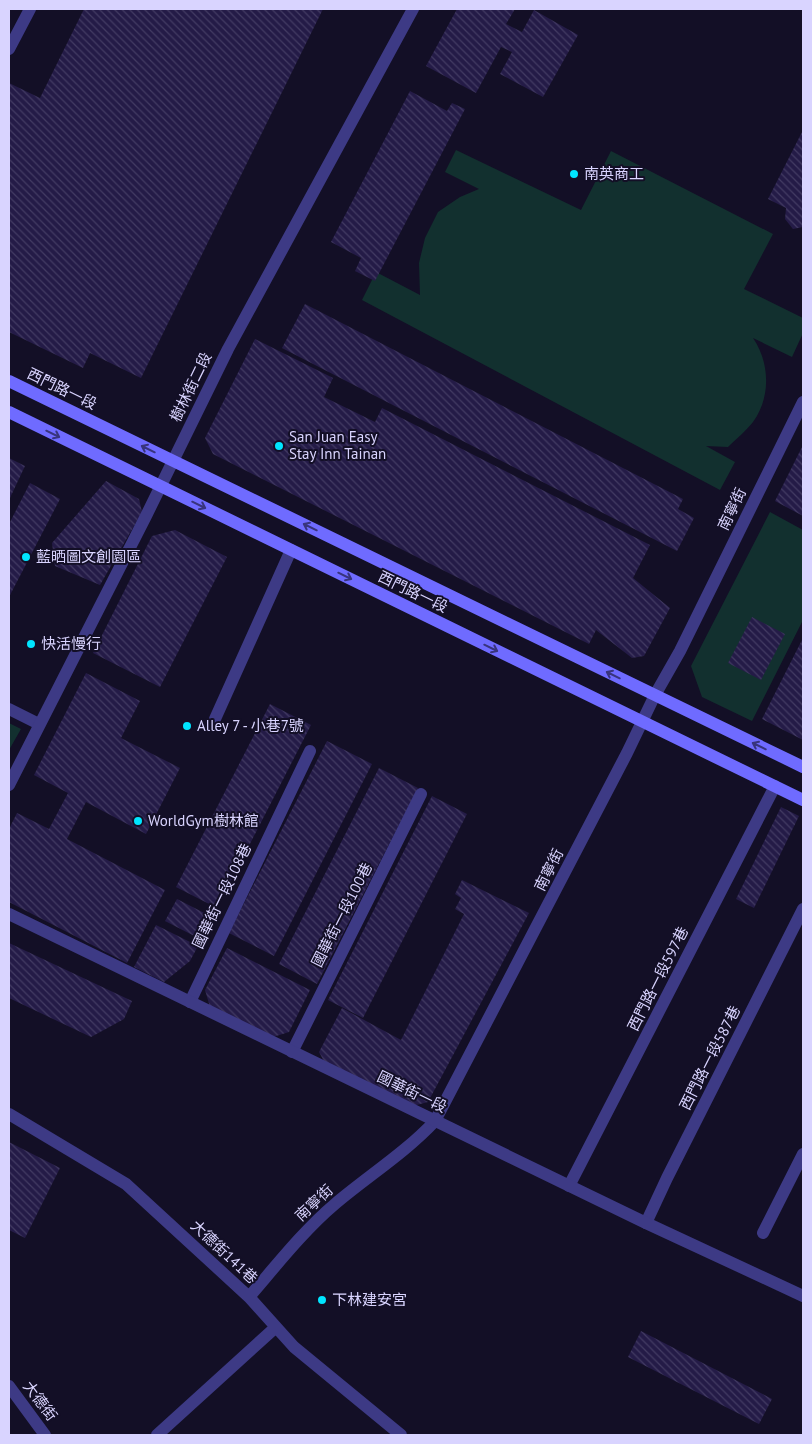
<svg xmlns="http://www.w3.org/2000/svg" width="812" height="1444" viewBox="0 0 812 1444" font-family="'PT Sans','Noto Sans TC',sans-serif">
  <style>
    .grass { fill: #12302f }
    .building { fill: url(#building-back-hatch) }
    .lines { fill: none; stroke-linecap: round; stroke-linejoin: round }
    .lane { stroke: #3d3a85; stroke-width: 12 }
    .street { stroke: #3d3a85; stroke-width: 12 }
    .secondary { stroke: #6f6bff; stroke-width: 12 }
    .oneway { stroke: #38347d }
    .poi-dot { fill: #00e5ff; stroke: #130f26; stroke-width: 2 }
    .labels { text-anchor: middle; stroke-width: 4; stroke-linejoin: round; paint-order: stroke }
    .poi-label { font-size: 15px; fill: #d9d4ff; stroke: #130f26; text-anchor: start }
    .street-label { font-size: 15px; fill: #d9d4ff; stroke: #130f26 }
  </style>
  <defs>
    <pattern id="building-back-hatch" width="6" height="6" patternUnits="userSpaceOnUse" patternTransform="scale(1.25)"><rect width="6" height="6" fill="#241b47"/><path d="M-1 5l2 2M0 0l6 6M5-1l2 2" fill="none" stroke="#433b63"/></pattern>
  </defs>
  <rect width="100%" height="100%" fill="#130f26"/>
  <!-- grass -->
  <path class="grass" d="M 456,150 L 581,210 L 611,151 L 773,234 L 744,289 L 803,318 L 803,333 L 792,357 L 753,338 C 770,363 771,397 753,422 C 746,431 736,439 728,447 L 706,446 L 735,462 L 720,490 L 362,300 L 376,272 L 420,295 L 419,263 L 425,238 L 438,212 L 460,197 L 479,189 L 445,172 Z
    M 770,512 L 803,530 L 803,620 L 752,721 L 702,697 L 691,666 Z
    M 9,723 L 21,729 L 9,750 Z"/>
  <!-- building -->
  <path class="building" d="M 84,9 L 323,9 L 141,378 L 90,353 L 83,368 L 9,332 L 9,83 L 40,98 Z
    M 457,9 L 515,9 L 506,24 L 522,32 L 534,10 L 578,35 L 543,97 L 500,74 L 512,52 L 501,47 L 476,93 L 426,66 Z
    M 410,91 L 447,111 L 452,103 L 465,109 L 375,281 L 355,271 L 361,258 L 331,242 Z
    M 803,130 L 803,227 L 793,229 L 785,219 L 786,208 L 768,199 Z
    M 305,304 L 683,499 L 678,509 L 694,518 L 677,551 L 282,348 Z
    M 255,339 L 333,378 L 324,397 L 375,422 L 382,408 L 650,545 L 633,578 L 670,608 L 644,656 L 632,658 L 596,630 L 589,644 L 213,454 L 205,438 Z
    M 803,445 L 803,516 L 775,501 Z
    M 9,458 L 25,466 L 9,500 Z
    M 106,481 L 139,499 L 142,512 L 100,585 L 55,566 L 52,543 Z
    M 30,483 L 60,499 L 9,597 L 9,524 Z
    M 175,530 L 227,557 L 160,687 L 93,653 L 152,536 Z
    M 752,617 L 785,634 L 761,680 L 728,663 Z
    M 803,638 L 803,740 L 762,719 Z
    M 86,673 L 140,701 L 121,738 L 180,768 L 146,834 L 86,802 L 67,839 L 165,890 L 127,963 L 9,902 L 9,829 L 17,813 L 49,829 L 68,793 L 34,775 Z
    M 270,704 L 311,725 L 217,908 L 176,887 Z
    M 327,741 L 372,764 L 274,956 L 229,933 Z
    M 379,768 L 418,788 L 317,984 L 279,964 Z
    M 432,796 L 467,814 L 363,1018 L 328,1000 Z
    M 781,807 L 799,816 L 754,908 L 736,899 Z
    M 462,880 L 529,913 L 428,1102 L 409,1107 L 328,1069 L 319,1052 L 342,1008 L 401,1040 L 464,914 L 455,909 L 461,898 L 455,894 Z
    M 177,899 L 216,919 L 204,941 L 165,921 Z
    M 156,925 L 198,946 L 190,961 L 164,982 L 134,967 Z
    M 9,943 L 132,1001 L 124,1019 L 91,1037 L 9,998 Z
    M 227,948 L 310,990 L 289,1032 L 273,1037 L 210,1007 L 205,990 Z
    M 9,1142 L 60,1168 L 25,1238 L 9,1230 Z
    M 641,1331 L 772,1399 L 759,1424 L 628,1357 Z"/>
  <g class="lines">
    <!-- lane -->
    <path class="lane" d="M 9,709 L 39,724
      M 215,719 L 291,550
      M 190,1002 L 310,751
      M 292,1052 L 421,794
      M 9,1114 L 126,1184 L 249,1297 L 294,1347 L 401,1435
      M 569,1186 L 775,786
      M 646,1223 L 667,1178 L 803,909
      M 763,1233 L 803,1154
      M 249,1297 C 275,1267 304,1230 335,1204 C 368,1176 405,1153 435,1121
      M 9,1386 L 45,1435
      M 157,1435 L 276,1327"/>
    <!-- street -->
    <path class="street" d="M 9,49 L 30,9
      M 9,785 L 146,516 L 228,349 L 413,9
      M 9,914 L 646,1223 L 803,1296
      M 435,1121 L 627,753 L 655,695 L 680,651 L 803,402"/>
    <!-- secondary -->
    <path class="secondary" d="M 9,381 L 803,767
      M 9,412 L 803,800"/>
  </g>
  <!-- one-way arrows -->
  <defs><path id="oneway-shaft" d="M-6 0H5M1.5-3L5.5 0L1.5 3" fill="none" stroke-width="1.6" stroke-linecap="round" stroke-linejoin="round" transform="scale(1.25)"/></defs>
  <g class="oneway">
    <use href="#oneway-shaft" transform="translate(53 434) rotate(26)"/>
    <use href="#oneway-shaft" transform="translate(148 449) rotate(-154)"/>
    <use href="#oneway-shaft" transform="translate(199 505) rotate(26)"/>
    <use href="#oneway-shaft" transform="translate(310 527) rotate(-154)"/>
    <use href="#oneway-shaft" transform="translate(345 576) rotate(26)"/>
    <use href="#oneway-shaft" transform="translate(491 648) rotate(26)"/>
    <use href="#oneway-shaft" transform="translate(613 675) rotate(-154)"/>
    <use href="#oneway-shaft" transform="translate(759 746) rotate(-154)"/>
  </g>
  <!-- markers -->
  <g class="poi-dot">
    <circle cx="574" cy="174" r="5"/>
    <circle cx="279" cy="446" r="5"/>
    <circle cx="26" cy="557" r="5"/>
    <circle cx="31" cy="644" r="5"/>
    <circle cx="187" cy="726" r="5"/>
    <circle cx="138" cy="821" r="5"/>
    <circle cx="322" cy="1300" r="5"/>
  </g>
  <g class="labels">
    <!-- poi labels -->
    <g class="poi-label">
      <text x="584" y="179">南英商工</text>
      <text x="289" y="442">San Juan Easy<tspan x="289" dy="17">Stay Inn Tainan</tspan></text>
      <text x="36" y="562">藍晒圖文創園區</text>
      <text x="41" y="649">快活慢行</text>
      <text x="197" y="731">Alley 7 - 小巷7號</text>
      <text x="148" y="826">WorldGym樹林館</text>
      <text x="332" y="1305">下林建安宮</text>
    </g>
    <!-- street labels -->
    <g class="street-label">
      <text transform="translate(191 387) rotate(-64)" y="5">樹林街二段</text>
      <text transform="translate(62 389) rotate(26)" y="5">西門路一段</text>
      <text transform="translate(732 509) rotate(-64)" y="5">南寧街</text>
      <text transform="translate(413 592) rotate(26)" y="5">西門路一段</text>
      <text transform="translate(549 870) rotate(-63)" y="5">南寧街</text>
      <text transform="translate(222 896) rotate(-64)" y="5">國華街一段108巷</text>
      <text transform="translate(342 915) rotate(-63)" y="5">國華街一段100巷</text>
      <text transform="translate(658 979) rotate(-63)" y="5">西門路一段597巷</text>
      <text transform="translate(710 1058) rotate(-63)" y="5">西門路一段587巷</text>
      <text transform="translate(412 1092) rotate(26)" y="5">國華街一段</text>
      <text transform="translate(314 1203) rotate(-43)" y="5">南寧街</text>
      <text transform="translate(224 1252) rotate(43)" y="5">大德街141巷</text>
      <text transform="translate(40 1401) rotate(53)" y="5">大德街</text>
    </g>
  </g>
  <!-- border -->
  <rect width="812" height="1444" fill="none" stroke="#d9d4ff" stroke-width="20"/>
</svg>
